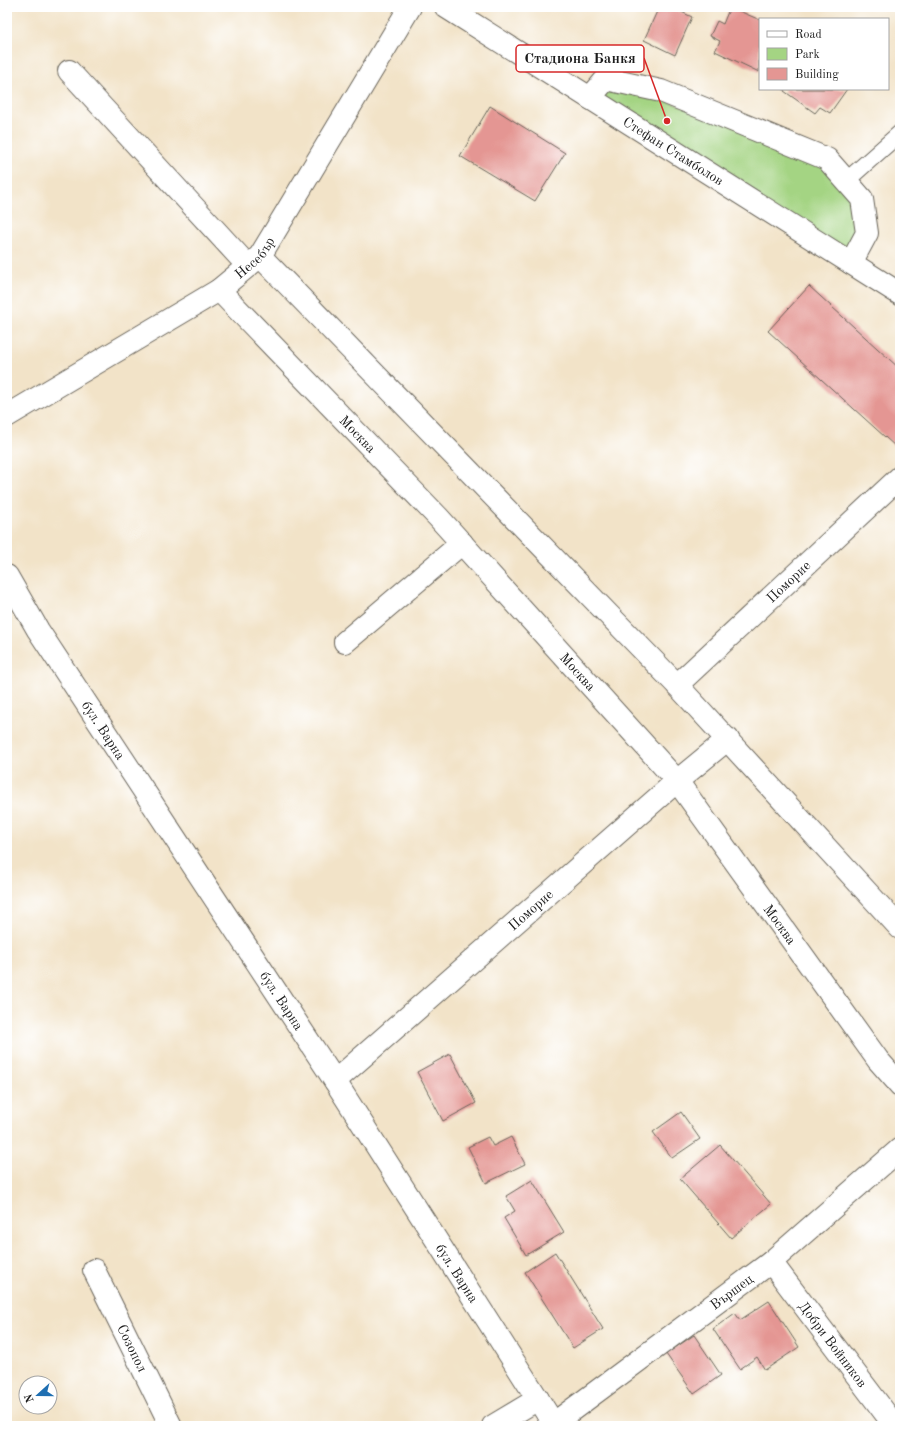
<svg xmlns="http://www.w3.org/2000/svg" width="907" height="1433" viewBox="0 0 907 1433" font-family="'Old Standard TT',serif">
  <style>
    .green { fill: #a4d483; stroke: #607850 }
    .building { fill: #e49693 }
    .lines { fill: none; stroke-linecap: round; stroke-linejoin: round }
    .service-casing { stroke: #676258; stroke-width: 18 }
    .minor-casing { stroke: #676258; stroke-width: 24 }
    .tertiary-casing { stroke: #676258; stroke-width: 24 }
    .service { stroke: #fff; stroke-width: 16 }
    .minor { stroke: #fff; stroke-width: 22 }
    .tertiary { stroke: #fff; stroke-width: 22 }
    .labels { text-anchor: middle; stroke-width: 3.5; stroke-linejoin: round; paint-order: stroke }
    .street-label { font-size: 14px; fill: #1c1c1c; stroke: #fff }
    .leader { fill: none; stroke: #d62828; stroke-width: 1.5 }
    .callout-dot { fill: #d62828; stroke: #fff; stroke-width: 1.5 }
    .callout { fill: #fff; stroke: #d62828; stroke-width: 1.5 }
    .callout-label { font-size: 15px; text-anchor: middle; font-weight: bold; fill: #1c1c1c }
  </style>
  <rect width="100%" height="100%" fill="#fff"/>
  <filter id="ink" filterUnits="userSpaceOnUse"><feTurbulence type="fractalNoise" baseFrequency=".025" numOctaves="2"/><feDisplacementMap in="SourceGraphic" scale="8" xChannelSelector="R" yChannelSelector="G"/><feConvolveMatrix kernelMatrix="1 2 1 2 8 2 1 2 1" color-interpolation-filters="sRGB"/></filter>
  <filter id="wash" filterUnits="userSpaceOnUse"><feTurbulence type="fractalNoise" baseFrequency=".012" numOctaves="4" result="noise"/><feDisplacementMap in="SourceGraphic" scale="16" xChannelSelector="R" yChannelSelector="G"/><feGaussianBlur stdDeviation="0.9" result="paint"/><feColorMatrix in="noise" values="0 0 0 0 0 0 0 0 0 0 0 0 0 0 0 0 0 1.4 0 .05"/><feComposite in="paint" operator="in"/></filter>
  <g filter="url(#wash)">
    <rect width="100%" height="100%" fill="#f2e3c8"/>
    <!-- green -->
    <path class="green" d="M 606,79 L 827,159 L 862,199 L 851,263 L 590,98 Z"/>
    <g id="blocks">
      <!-- building -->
      <path class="building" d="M 659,7 L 671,7 L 692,17 L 675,55 L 644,40 Z
        M 730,7 L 760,20 L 759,72 L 715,51 L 720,41 L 710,36 L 717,21 L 723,24 Z
        M 785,89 L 847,89 L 830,113 L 820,107 L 815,113 L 784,91 Z
        M 490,106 L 565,153 L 535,201 L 460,156 Z
        M 809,286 L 900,369 L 900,443 L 896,447 L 768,331 Z
        M 450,1054 L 476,1103 L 443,1121 L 417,1072 Z
        M 681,1112 L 700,1139 L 672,1158 L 653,1132 Z
        M 488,1137 L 493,1146 L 511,1137 L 525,1164 L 486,1183 L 468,1147 Z
        M 720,1145 L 771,1204 L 731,1238 L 680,1179 Z
        M 532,1180 L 564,1232 L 526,1255 L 504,1218 L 515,1211 L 506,1196 Z
        M 555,1252 L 603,1329 L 573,1348 L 525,1272 Z
        M 769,1301 L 799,1347 L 765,1370 L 757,1357 L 740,1369 L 713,1329 L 735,1313 L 740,1320 Z
        M 694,1335 L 721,1375 L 694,1394 L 666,1354 Z"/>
    </g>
  </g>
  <g filter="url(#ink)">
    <use href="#blocks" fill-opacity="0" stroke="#676258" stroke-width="1"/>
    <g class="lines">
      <!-- service casing -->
      <g class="service-casing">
        <path id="service" d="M 846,181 L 900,133"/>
      </g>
      <!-- minor casing -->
      <g class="minor-casing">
        <g id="minor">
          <path d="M 69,71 L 248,266"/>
          <path d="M 590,98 L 606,79 L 661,91 L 827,159 L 862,199 L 867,233 L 851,263"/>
          <path d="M 260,256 L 677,685 L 900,928"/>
          <path id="s1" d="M 219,290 L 438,517 L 677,781 L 878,1060 L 900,1085"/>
          <path id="s2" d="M 7,416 L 219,290 L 260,256 L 410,7"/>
          <path d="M 345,642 L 462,543"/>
          <path id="s3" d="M 677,685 L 900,477"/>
          <path id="s4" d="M 335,1081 L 677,781 L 728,739"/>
          <path id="s5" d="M 771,1262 L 895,1426"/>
          <path id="s6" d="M 94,1270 L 171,1426"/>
          <path id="s7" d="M 553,1424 L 771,1262 L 900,1149"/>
          <path d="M 493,1426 L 538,1399"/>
        </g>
      </g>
      <!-- tertiary casing -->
      <g class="tertiary-casing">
        <g id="tertiary">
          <path id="s8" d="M 446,7 L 900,294"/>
          <path id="s9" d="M 7,576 L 38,630 L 335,1081 L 555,1426"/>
        </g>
      </g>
      <!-- service -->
      <use href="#service" class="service"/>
      <!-- minor -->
      <use href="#minor" class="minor"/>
      <!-- tertiary -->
      <use href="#tertiary" class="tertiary"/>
    </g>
  </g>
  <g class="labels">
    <!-- street labels -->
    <g class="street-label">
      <text dy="5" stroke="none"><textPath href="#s8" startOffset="269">Стефан Стамболов</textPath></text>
      <text dy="5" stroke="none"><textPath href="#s2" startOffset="295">Несебър</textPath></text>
      <text dy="5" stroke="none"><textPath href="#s1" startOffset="200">Москва</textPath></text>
      <text dy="5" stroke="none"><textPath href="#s3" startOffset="152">Поморие</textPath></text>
      <text dy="5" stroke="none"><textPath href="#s1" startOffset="524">Москва</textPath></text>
      <text dy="5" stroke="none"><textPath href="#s9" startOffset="182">бул. Варна</textPath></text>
      <text dy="5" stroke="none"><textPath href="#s4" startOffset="260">Поморие</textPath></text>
      <text dy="5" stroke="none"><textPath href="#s1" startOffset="848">Москва</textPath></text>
      <text dy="5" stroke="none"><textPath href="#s9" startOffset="506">бул. Варна</textPath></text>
      <text dy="5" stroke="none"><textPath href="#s9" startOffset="830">бул. Варна</textPath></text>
      <text dy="5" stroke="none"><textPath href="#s7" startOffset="222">Вършец</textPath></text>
      <text dy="5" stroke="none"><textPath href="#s5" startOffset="103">Добри Войников</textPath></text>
      <text dy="5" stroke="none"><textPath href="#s6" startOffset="87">Созопол</textPath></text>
    </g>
  </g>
  <!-- callouts -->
  <path class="leader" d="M667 121L644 58"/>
  <circle class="callout-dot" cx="667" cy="121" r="4"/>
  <rect class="callout" x="516" y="45" width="128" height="27" rx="4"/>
  <g class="callout-label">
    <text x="580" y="63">Стадиона Банкя</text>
  </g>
  <!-- margin -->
  <rect width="907" height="1433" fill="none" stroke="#fff" stroke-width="24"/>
  <!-- legend -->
  <rect x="759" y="18" width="130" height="72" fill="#ffffff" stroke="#a4a4a4"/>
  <rect x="767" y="31" width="20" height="6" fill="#ffffff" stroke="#a4a4a4"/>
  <text x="795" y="38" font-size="12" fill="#1c1c1c">Road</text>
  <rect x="767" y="48" width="20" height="12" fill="#a4d483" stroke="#a4a4a4"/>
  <text x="795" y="58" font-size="12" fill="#1c1c1c">Park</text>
  <rect x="767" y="68" width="20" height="12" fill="#e49693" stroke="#a4a4a4"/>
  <text x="795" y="78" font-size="12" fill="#1c1c1c">Building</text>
  <!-- north arrow -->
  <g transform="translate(38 1395) rotate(249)"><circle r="19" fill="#ffffff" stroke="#a4a4a4"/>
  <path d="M0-3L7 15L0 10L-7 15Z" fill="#1f6fb2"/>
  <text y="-6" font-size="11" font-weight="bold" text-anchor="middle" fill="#1c1c1c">N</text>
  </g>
</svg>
